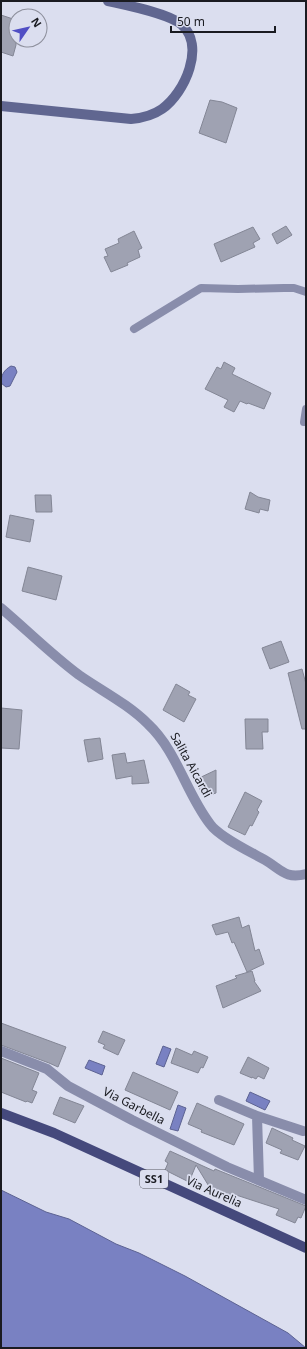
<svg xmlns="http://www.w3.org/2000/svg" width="307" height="1349" viewBox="0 0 307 1349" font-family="'Noto Sans',sans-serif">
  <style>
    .water { fill: #7981c2; stroke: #5c6292 }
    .building { fill: #9fa2b2; stroke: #838695 }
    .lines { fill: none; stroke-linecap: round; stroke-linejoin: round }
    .lane { stroke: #898dab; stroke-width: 8 }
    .street { stroke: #898dab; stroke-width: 10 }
    .secondary { stroke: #606690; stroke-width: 10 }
    .primary { stroke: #45497c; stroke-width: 10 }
    .labels { text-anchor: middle; stroke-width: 3.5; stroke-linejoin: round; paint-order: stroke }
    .shield { fill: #dbdeef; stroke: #54565f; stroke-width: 1 }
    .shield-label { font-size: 11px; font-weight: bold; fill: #1a1b21 }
    .street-label { font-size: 12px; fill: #1a1b21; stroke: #dbdeef }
  </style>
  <rect width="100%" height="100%" fill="#dbdeef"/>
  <!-- water -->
  <path class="water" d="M 11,366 L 15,367 L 17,372 L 10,386 L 6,387 L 1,383 C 1,375 4,370 11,366 Z
    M 163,1046 L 171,1049 L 164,1067 L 156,1064 Z
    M 89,1060 L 105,1066 L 102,1075 L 85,1068 Z
    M 250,1092 L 270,1101 L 265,1110 L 246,1101 Z
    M 178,1105 L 186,1108 L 178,1131 L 170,1129 Z
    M 1,1190 L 46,1212 L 69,1219 L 116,1244 L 139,1253 L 185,1276 L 288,1333 L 306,1348 L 1,1348 Z"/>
  <!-- building -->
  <path class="building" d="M 1,15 L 16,20 L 16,45 L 13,56 L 1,52 Z
    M 210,100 L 222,102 L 237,108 L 226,143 L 199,133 Z
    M 286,226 L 292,235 L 277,244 L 272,234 Z
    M 253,227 L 260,239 L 253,243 L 255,247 L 221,262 L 214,244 Z
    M 134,231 L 142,248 L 138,250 L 140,257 L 127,263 L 128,265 L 111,272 L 104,257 L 108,256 L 105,249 L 119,243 L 118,239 Z
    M 224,362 L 235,368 L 232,374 L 271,393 L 264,409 L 248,403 L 247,404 L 240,401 L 234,412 L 224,407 L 228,400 L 205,389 L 217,367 L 221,369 Z
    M 250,492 L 258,497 L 270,500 L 268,511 L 260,509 L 259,513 L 245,509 Z
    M 35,495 L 51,495 L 52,512 L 36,512 Z
    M 10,515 L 34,520 L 30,542 L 6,537 Z
    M 28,567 L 62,576 L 56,600 L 22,591 Z
    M 281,641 L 289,662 L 270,669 L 262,648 Z
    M 302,669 L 306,684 L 306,729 L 302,729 L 288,673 Z
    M 176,684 L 190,692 L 188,695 L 196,699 L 184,722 L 163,710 Z
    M 1,708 L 22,710 L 19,749 L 1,748 Z
    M 245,719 L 268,719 L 268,732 L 262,732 L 263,749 L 246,749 Z
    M 100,738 L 103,759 L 88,762 L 84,740 Z
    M 125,753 L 127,763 L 144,760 L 149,783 L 132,784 L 132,776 L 116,779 L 112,755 Z
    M 216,770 L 216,793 L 204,797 L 195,780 Z
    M 245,792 L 262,801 L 257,810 L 259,812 L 252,826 L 250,825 L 245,835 L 228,827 Z
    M 239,917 L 242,928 L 249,925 L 255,951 L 259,949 L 264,964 L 247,972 L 234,942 L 232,943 L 228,932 L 216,935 L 212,925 Z
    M 252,971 L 255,981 L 254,981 L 261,991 L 223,1008 L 216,986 L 237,978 L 235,976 Z
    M 1,1023 L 66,1047 L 58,1067 L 49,1063 L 1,1045 Z
    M 103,1031 L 125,1040 L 118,1055 L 103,1048 L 105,1045 L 98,1042 Z
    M 176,1048 L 192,1055 L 194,1051 L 208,1057 L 203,1068 L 201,1067 L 198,1073 L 171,1063 Z
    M 248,1057 L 269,1068 L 264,1079 L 258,1076 L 256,1079 L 252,1077 L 252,1078 L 240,1073 Z
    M 1,1058 L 39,1073 L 32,1090 L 37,1092 L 32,1103 L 27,1101 L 26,1102 L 1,1092 Z
    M 133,1072 L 178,1092 L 170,1110 L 125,1090 Z
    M 60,1097 L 84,1106 L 75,1123 L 53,1114 Z
    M 197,1103 L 244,1124 L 234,1145 L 201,1132 L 202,1130 L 188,1124 Z
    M 272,1128 L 293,1138 L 292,1140 L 305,1146 L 298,1160 L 280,1153 L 282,1150 L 266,1143 Z
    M 170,1151 L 214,1171 L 215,1169 L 306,1206 L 301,1218 L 298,1217 L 295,1223 L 276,1215 L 279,1209 L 233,1194 L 232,1198 L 210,1188 L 196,1165 L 189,1182 L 165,1170 L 168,1163 L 165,1161 Z"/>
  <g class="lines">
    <!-- lane -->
    <path class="lane" d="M 134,329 L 201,288 L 238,289 L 284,288 L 294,288 L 306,292
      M 304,422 L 306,409"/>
    <!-- street -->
    <path class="street" d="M 1,608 C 27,630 52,655 79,675 C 102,691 128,704 148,724 C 177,751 186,793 210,824 C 219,837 251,852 265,860 C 282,870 285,879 306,874
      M 1,1051 L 47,1069 L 68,1086 L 132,1120 L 227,1167 L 306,1200
      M 219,1100 L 257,1116 L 303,1131
      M 257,1116 L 259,1180"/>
    <!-- secondary -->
    <path class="secondary" d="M 1,106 L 131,119 C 143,118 152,116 162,109 C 185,93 206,45 181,24 C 167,13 126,5 108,1"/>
    <!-- primary -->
    <path class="primary" d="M 1,1113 L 54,1133 L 306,1248"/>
  </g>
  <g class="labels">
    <!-- shield labels -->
    <rect class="shield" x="140" y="1170" width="28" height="18" rx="3"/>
    <g class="shield-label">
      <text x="154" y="1183">SS1</text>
    </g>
    <!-- street labels -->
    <g class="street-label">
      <text transform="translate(191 765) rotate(61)" y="4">Salita Aicardi</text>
      <text transform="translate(134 1106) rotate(27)" y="4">Via Garbella</text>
      <text transform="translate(214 1192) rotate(24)" y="4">Via Aurelia</text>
    </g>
  </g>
  <!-- border -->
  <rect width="307" height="1349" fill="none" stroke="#1a1b21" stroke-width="4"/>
  <!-- north arrow -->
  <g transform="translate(28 28) rotate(56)"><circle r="19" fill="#dbdeef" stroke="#8e909d"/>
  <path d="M0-3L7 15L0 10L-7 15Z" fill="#504ec4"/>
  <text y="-6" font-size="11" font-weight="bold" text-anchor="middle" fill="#1a1b21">N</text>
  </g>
  <!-- scale -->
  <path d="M171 26v6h104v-6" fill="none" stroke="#1a1b21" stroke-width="2"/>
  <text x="177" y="26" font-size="12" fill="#1a1b21" stroke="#dbdeef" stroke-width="3" paint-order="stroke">50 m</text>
</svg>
